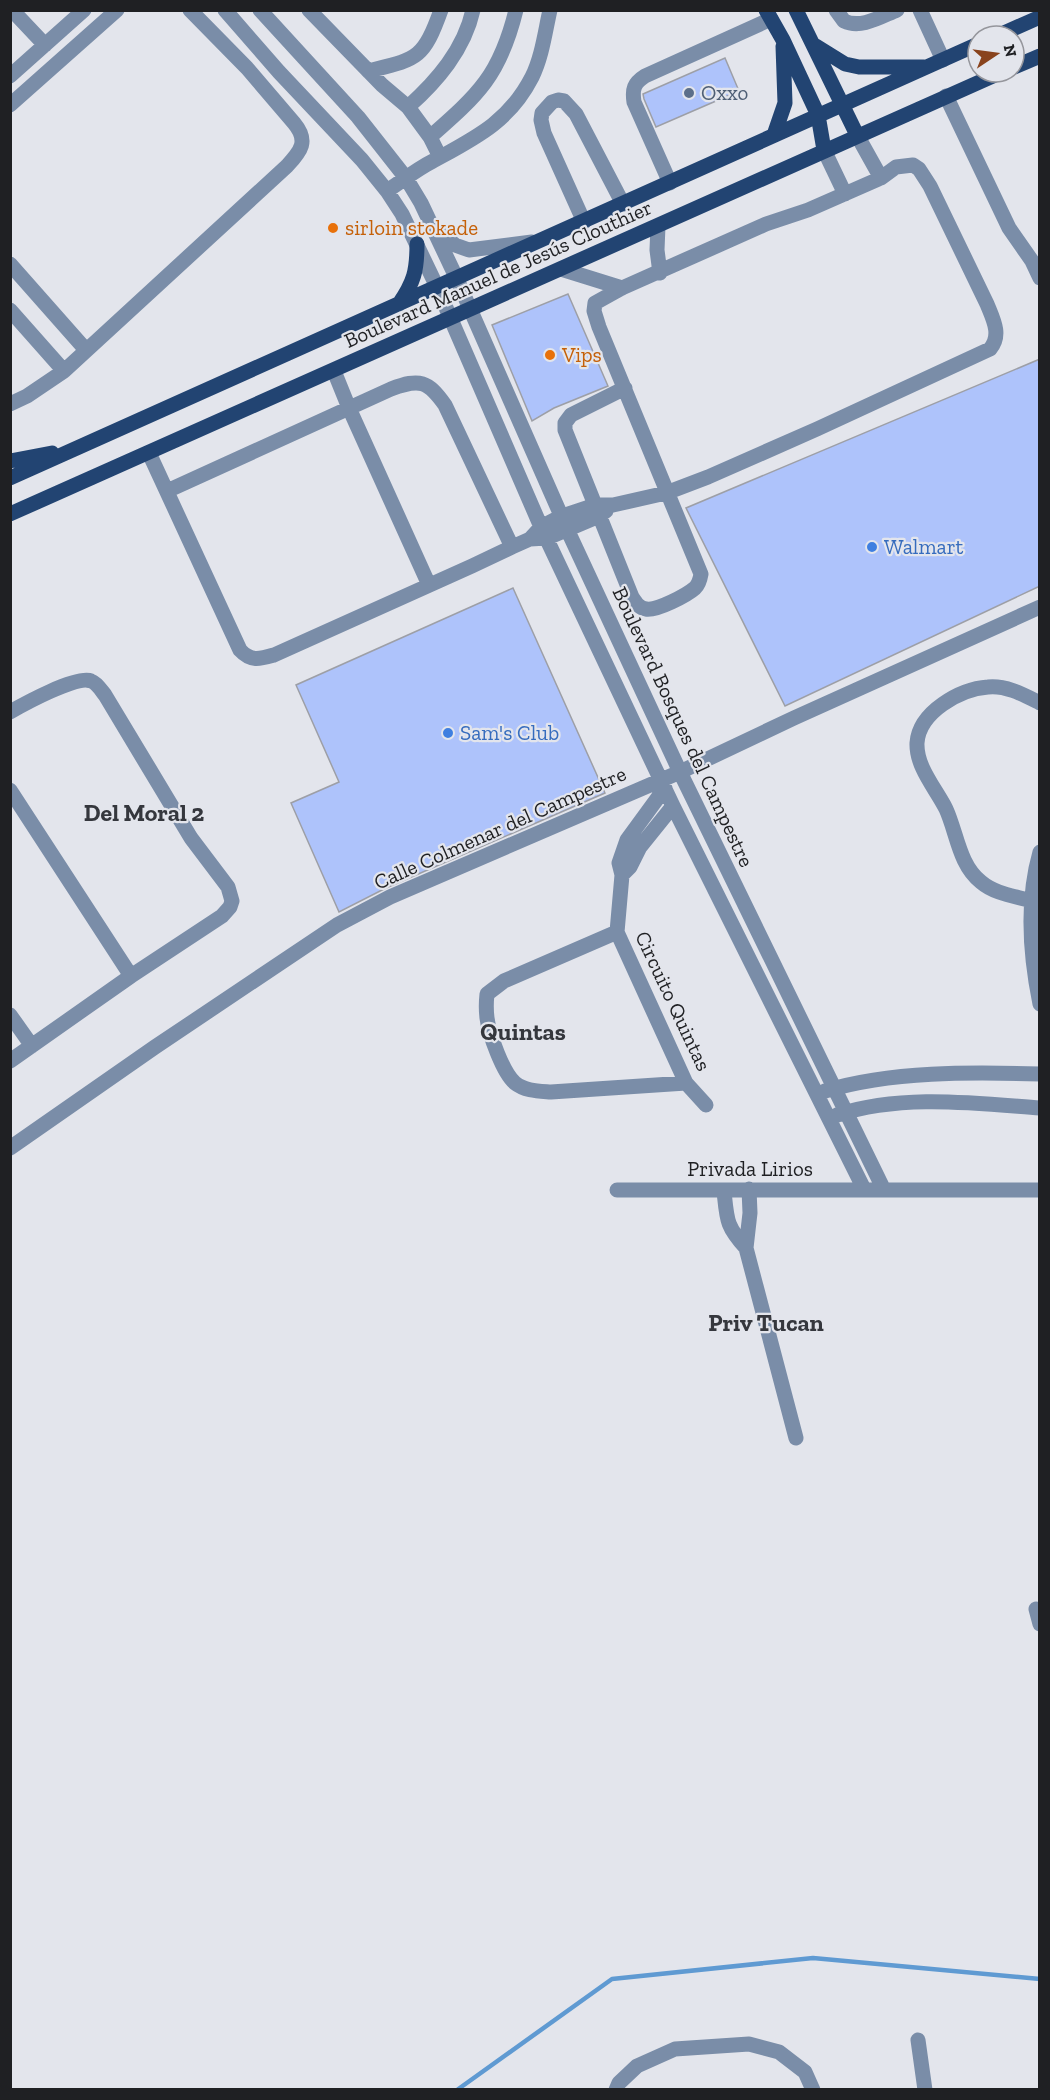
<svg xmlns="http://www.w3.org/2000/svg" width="1050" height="2100" viewBox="0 0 1050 2100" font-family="'Zilla Slab',serif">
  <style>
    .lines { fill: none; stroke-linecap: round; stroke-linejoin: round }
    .stream { stroke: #5f9ad2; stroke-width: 4.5 }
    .building { fill: #aec3fb; stroke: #9d9fa6; stroke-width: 1.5 }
    .minor { stroke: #7a8da8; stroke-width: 15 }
    .major { stroke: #224472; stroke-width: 15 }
    .service-dot { fill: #5c6f8a; stroke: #e3e5ec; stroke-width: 2 }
    .food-dot { fill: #e8710a; stroke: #e3e5ec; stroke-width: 2 }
    .shop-dot { fill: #3f7fe0; stroke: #e3e5ec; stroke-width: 2 }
    .labels { text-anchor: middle; stroke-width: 4.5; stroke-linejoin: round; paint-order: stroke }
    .service-label { font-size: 21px; fill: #4e5e75; stroke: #e3e5ec; text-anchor: start }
    .food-label { font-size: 21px; fill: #c56008; stroke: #e3e5ec; text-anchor: start }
    .street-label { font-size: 21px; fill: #1f2023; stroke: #e3e5ec }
    .shop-label { font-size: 21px; fill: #366cbe; stroke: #e3e5ec; text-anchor: start }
    .quarter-label { font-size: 24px; font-weight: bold; fill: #35373d; stroke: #e3e5ec }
  </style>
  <rect width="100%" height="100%" fill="#e3e5ec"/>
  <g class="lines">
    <!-- stream -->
    <path class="stream" d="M 457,2090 L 612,1979 L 813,1958 L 1040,1979"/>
  </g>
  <!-- building -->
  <path class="building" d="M 725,58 L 739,91 L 656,127 L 644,99 L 643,94 Z
    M 568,294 L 608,386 L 554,408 L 532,421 L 492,325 Z
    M 1040,359 L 1040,586 L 785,706 L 686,508 Z
    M 513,588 L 605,793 L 386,888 L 339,912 L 291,803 L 339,782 L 296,685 Z"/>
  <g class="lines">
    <!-- minor -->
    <path class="minor" d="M 12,10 L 45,45
      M 225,10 L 279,72 L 362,160 L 387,191 L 402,214 L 437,287 L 541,527 L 673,806 L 864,1189
      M 260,10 L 358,117 L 406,178 L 421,203 L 456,277 L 567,529 L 680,772 L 884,1190
      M 309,10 L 382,85 L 408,107
      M 836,10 L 844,21 C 861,29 880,17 897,10
      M 920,10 L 943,60
      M 368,71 C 417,59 423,60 441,10
      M 10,76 L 84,10
      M 946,96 L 1009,228 L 1032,261 L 1040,278
      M 10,105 L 117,10
      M 857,135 L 881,178
      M 430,137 L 408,107 C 437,81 464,50 473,10
      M 824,150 L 845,194
      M 440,157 L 430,137 C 479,94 500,75 516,10
      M 670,183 L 634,102 C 632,89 634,83 645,76 L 771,19
      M 387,191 C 402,181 417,169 433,161 C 475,138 509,122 532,77 C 542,57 545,32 550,10
      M 584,222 L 544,133 L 541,120 L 542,113 L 552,102 L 558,100 L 564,101 L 576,114 L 623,204
      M 658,226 L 657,250 L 660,273
      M 437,231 L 455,245 L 469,250 L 532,242
      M 10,264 L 86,350
      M 561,269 L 622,288
      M 10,310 L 64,371
      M 334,371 L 349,408 L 429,585
      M 10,404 L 27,396 L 64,371 L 287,166 C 301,151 309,141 294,123 L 247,68 L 190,10
      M 149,453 L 240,650 C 251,662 260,659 274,655 L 472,566 L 512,547 L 530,539 L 547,538 L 599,516 L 606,511
      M 167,491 L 391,389 C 420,378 428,381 445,405 L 512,547
      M 530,539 L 541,527 L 562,516 L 595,505 L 613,505 L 666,493 L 708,477 L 817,429 L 990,349 C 1002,335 993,319 987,304 L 930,186 L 919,169 L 913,165 L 896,167 L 881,178 L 808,210 L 766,224 L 622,288 L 595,303 L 594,311 L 599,327 L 701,574 C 700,580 699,584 695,588 C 687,595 657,611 646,609 C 639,608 636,603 632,597 L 565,430 L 565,423 L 571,415 L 625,388
      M 10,712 C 24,704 77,675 91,681 C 97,683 101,690 105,695 L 191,838 L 228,887 L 232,901 L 230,907 L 222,916 L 131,976 L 10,1061
      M 665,788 L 627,840 L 619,863 L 622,875 L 617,932 L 686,1083 L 706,1105
      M 10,790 L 131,976
      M 1040,852 C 1026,901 1030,955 1040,1004
      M 622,875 L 630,867 L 640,847 L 673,806
      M 1032,901 C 1015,896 995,894 981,882 C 959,865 957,833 946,809 C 936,789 916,767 917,743 C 919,712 960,689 988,687 C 1006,685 1024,695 1040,703
      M 617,932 L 504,981 L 487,994 C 486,1003 486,1010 487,1018 C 489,1034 503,1073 515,1083 C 525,1091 538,1091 551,1092 L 686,1083
      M 10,1015 L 32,1046
      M 825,1091 C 891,1071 971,1072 1040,1074
      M 837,1115 C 901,1094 973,1103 1040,1108
      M 10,1148 L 155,1047 L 337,925 L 390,897 L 680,772 L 794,718 L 1040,607
      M 749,1189 L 750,1213 L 746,1248 L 796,1438
      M 617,1190 L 1040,1190
      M 724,1191 C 727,1220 726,1226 746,1248
      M 1036,1609 L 1040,1624
      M 918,2040 L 925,2090
      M 616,2090 L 619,2083 L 637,2066 L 675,2049 L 749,2044 L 779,2052 L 805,2072 L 813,2090"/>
    <!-- major -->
    <path class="major" d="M 766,10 L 783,40 L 818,115 L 824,150
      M 796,10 L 857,135
      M 997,36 L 1040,17
      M 816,46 L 845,64 L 859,67 L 924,67
      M 1014,67 L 1040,56
      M 774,135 L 785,103 L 783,46
      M 399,304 C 414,282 417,271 417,244
      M 10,461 L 52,453
      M 10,478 L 978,44
      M 10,514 L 1002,72"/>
  </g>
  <!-- markers -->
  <circle class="service-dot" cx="689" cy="93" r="6"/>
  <g class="food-dot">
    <circle cx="333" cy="228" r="6"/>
    <circle cx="550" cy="355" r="6"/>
  </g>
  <g class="shop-dot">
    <circle cx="872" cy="547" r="6"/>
    <circle cx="448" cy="733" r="6"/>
  </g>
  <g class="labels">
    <!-- service labels -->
    <g class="service-label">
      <text x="701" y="100">Oxxo</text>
    </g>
    <!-- food labels -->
    <g class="food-label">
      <text x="345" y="235">sirloin stokade</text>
      <text x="562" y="362">Vips</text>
    </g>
    <!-- street labels -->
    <g class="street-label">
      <text transform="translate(498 274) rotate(-24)" y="7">Boulevard Manuel de Jesús Clouthier</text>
      <text transform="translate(683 727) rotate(65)" y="7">Boulevard Bosques del Campestre</text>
      <text transform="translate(500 828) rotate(-24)" y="7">Calle Colmenar del Campestre</text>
      <text transform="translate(673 1001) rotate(65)" y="7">Circuito Quintas</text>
      <text x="750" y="1176">Privada Lirios</text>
    </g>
    <!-- shop labels -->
    <g class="shop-label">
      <text x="884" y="554">Walmart</text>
      <text x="460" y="740">Sam's Club</text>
    </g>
    <!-- quarter labels -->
    <g class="quarter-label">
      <text x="144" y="821">Del Moral 2</text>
      <text x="523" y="1040">Quintas</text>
      <text x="766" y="1331">Priv Tucan</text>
    </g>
  </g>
  <!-- border -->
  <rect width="1050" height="2100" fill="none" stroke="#1f2023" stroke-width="24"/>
  <!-- north arrow -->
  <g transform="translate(996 54) rotate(77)"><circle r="28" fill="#e3e5ec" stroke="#95969c" stroke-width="1.5"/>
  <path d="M0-4.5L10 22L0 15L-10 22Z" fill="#89431d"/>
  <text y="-9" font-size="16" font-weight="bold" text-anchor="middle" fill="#1f2023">N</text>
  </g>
</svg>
